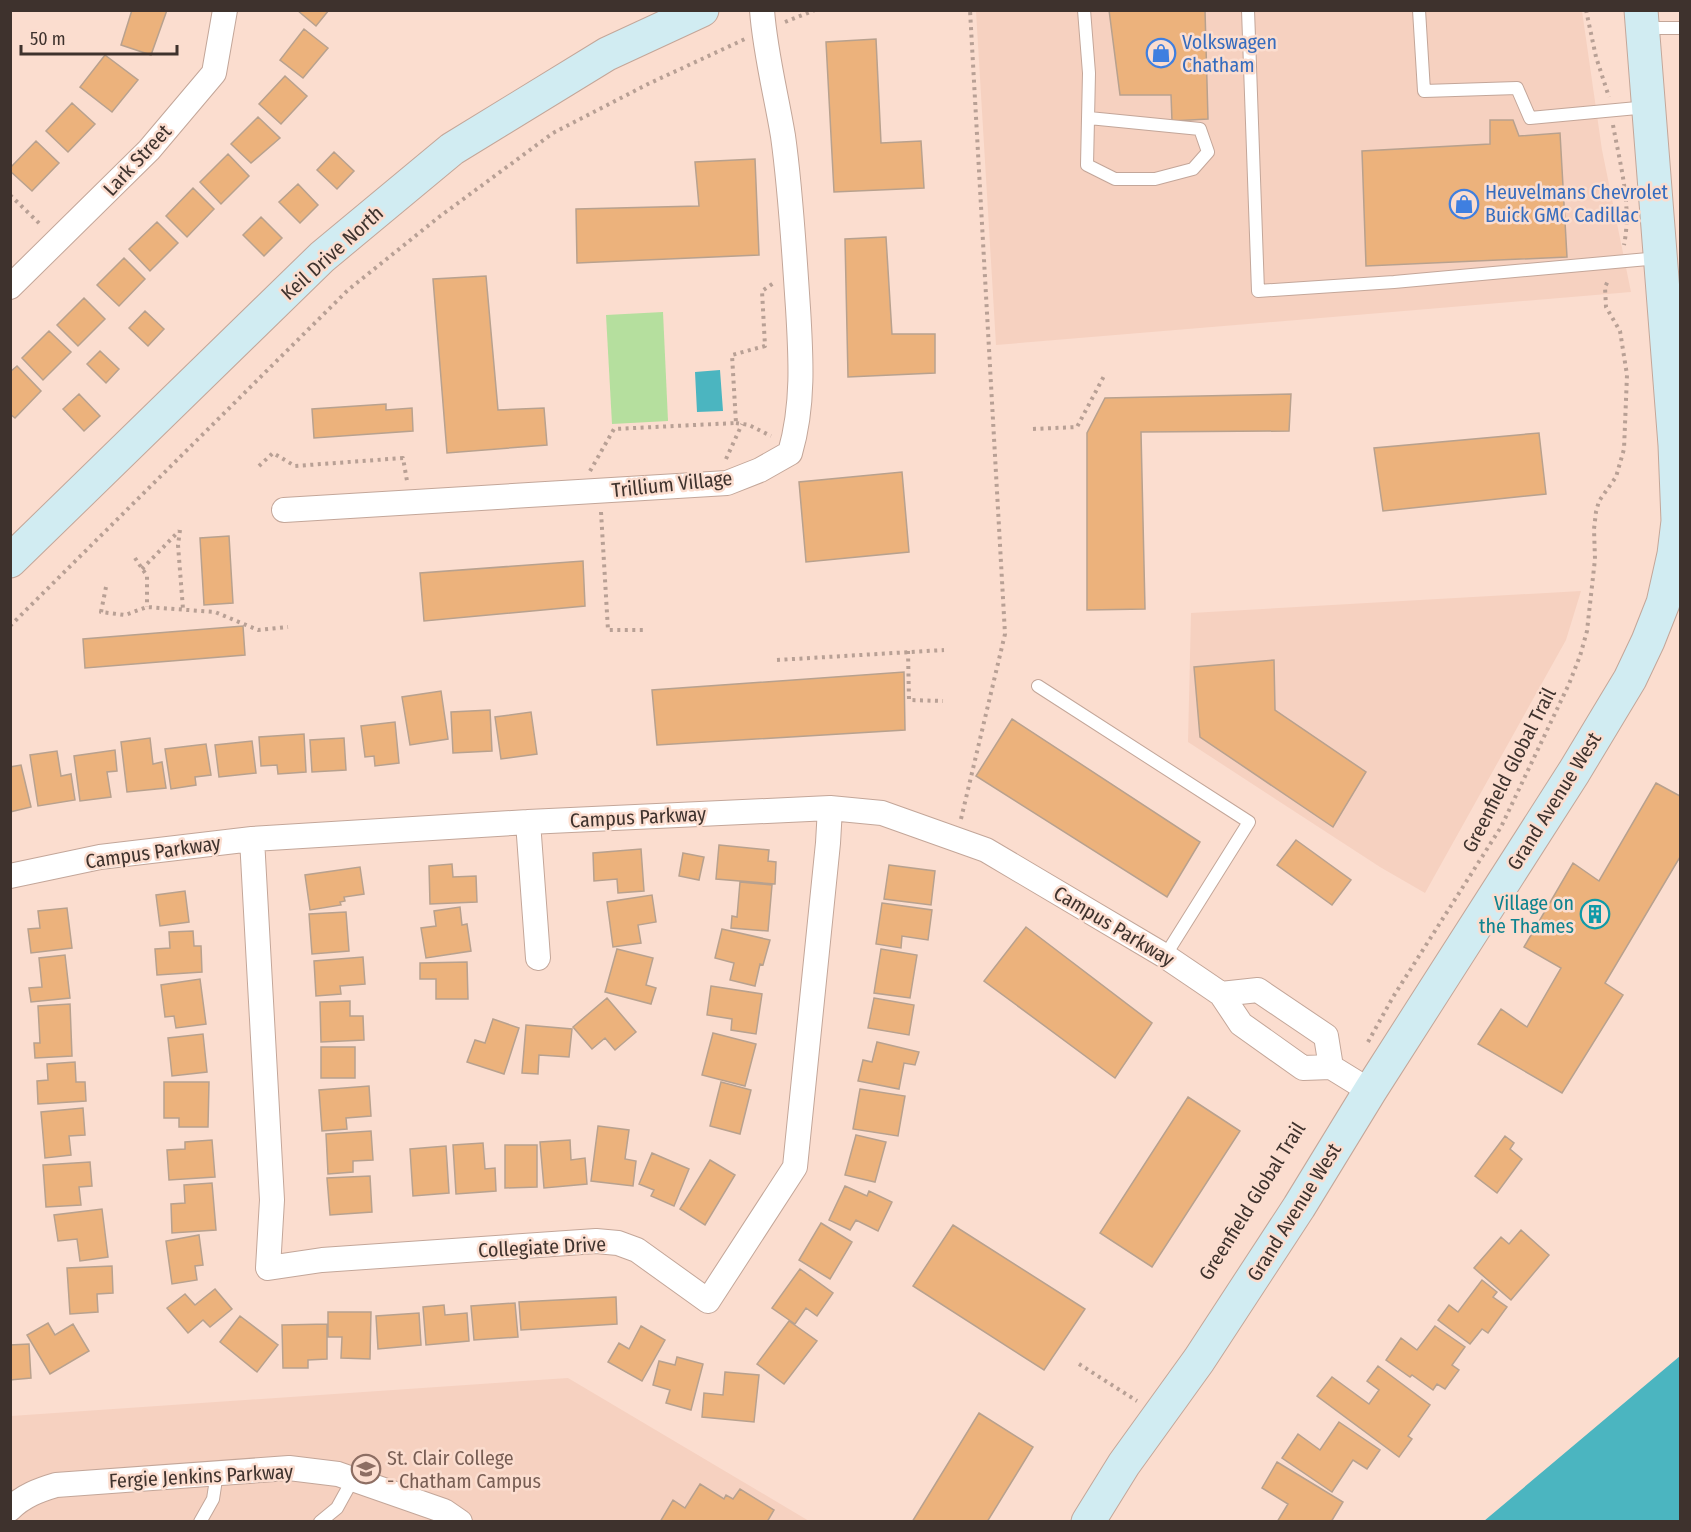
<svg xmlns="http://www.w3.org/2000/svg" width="1691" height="1532" viewBox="0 0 1691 1532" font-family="'Fira Sans Condensed',sans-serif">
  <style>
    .built { fill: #f6d1c0 }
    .green { fill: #b5df9e }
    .water { fill: #4bb5c0 }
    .building { fill: #ecb27c; stroke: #b8a18e; stroke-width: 1.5 }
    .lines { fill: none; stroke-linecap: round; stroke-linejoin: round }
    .lane-casing { stroke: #c3a699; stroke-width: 14 }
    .street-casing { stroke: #c3a699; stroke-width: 26 }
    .secondary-casing { stroke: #c3a699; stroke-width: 35 }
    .path { stroke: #b8a095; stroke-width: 4; stroke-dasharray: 3 4.5; stroke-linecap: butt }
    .lane { stroke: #fff; stroke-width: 12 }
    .street { stroke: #fff; stroke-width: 24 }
    .secondary { stroke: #d1ecf2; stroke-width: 33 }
    .labels { text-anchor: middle; stroke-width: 5; stroke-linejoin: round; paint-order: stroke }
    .shop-label { font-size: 20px; fill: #366cbe; stroke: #fbddcf; text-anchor: start }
    .street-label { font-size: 20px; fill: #3e322d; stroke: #fbddcf }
    .culture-label { font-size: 20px; fill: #0d838f; stroke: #fbddcf; text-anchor: end }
    .education-label { font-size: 20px; fill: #785e54; stroke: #fbddcf; text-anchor: start }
  </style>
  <rect width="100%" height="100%" fill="#fbddcf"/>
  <!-- built -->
  <path class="built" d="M 976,11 L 1582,11 L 1602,150 L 1631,292 L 996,345 Z
    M 1581,591 L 1566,640 L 1425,893 L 1380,867 L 1188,742 L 1191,613 Z
    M 568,1378 L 809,1521 L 11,1522 L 11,1416 Z"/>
  <!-- green -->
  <path class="green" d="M 663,312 L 668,421 L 612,424 L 606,315 Z"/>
  <!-- water -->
  <path class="water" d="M 720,370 L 723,411 L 697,412 L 695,372 Z
    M 1680,1356 L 1680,1521 L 1484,1521 Z"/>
  <!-- building -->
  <path class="building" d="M 132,10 L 167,10 L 151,55 L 121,45 Z
    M 297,10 L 329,10 L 316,26 Z
    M 1109,10 L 1205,10 L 1208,119 L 1172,121 L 1171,95 L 1120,95 Z
    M 304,29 L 328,48 L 303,78 L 280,60 Z
    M 876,39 L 881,143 L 921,141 L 924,188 L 834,192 L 826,42 Z
    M 105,55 L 138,80 L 112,112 L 80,87 Z
    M 285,76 L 307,96 L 281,124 L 259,104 Z
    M 72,103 L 95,124 L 68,152 L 46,131 Z
    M 258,117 L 280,138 L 251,163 L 231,144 Z
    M 1490,120 L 1513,120 L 1519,136 L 1560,133 L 1567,257 L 1366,266 L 1362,151 L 1490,144 Z
    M 36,141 L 59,163 L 32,191 L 10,171 L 10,168 Z
    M 334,152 L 354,171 L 337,189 L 317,170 Z
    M 228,154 L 249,176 L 221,204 L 200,182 Z
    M 755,159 L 759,255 L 577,263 L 576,209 L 699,206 L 695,162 Z
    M 298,184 L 318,205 L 300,223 L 279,202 Z
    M 193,188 L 214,209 L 187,237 L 166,216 Z
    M 261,217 L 282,238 L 264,256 L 243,235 Z
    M 157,222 L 178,243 L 150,271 L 129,249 Z
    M 886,237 L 892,334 L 935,334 L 935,373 L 848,377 L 845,239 Z
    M 124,258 L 145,279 L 119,306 L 97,285 Z
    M 486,276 L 498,410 L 544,408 L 547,445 L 447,453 L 433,279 Z
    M 84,298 L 105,319 L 78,346 L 57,325 Z
    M 145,311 L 164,329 L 148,346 L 129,328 Z
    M 49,331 L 71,352 L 43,380 L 22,358 Z
    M 100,351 L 119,369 L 106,383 L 87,364 Z
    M 17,366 L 41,391 L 15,418 L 10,414 L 10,372 Z
    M 79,394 L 100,416 L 84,431 L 63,409 Z
    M 1291,394 L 1289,431 L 1141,432 L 1145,609 L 1087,610 L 1087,433 L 1105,398 Z
    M 386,404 L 386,410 L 412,408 L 413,431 L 314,438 L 312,409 Z
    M 1539,433 L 1546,494 L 1383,511 L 1374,448 Z
    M 902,472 L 909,552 L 806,562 L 799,482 Z
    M 229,536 L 233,603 L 204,605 L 200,538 Z
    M 583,561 L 585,606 L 424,621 L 420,573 Z
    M 243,626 L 245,655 L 85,668 L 83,639 Z
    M 1274,660 L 1275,710 L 1366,772 L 1333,827 L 1200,737 L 1194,667 Z
    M 904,672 L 905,730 L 657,745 L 652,690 Z
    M 441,691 L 448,739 L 410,745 L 402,697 Z
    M 490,710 L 492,751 L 453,753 L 451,712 Z
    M 531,712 L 537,754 L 501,759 L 495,717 Z
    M 1012,719 L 1200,842 L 1167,897 L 976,776 Z
    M 395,722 L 399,763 L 375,766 L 374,756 L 365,757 L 361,726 Z
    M 304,734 L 306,772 L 278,774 L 277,765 L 261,766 L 259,737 Z
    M 150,738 L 153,764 L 162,762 L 166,788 L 127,792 L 121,742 Z
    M 344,738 L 346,770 L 312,772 L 310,740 Z
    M 252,741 L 256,773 L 219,777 L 215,745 Z
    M 206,744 L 211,775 L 195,777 L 196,785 L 171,789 L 165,749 Z
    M 115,750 L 117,771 L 107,772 L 111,797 L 80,801 L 74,756 Z
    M 57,751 L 61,776 L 71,774 L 75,800 L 38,806 L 30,755 Z
    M 21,765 L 31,807 L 10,812 L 10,767 Z
    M 1656,783 L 1680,796 L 1680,857 L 1605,983 L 1623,995 L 1562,1093 L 1478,1044 L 1501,1009 L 1527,1027 L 1561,968 L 1524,947 L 1573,863 L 1599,881 Z
    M 1296,840 L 1351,880 L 1332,905 L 1277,865 Z
    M 719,845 L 769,850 L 768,861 L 776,862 L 775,884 L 716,879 Z
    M 641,849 L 644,891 L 618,893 L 617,879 L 594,881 L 593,853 Z
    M 683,853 L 704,857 L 699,880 L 679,876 Z
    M 452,864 L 453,877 L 476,876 L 477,902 L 430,904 L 429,866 Z
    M 889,865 L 935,871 L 931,905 L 884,899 Z
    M 360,867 L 364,894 L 344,897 L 345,901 L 340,902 L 341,905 L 310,910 L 305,875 Z
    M 740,882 L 772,885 L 768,931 L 731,928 L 732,916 L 737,917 Z
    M 185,891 L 189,922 L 160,926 L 156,895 Z
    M 652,895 L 656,922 L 638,925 L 641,943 L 613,947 L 607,902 Z
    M 882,903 L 932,910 L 928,940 L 902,936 L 901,948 L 876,944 Z
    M 460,907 L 462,925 L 467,924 L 471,951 L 426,958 L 421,928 L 436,926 L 434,911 Z
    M 67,908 L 72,948 L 31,953 L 28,929 L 40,928 L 38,911 Z
    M 346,912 L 349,951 L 312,954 L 309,914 Z
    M 1026,927 L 1152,1023 L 1115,1078 L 984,981 Z
    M 722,929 L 770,940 L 763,965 L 760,964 L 755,986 L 730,980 L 734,963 L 715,958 Z
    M 193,931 L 194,946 L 201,946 L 202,972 L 157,975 L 155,949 L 170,948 L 169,932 Z
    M 617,949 L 653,958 L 646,985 L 656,988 L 651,1004 L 605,992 Z
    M 881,949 L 917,955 L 910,998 L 874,993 Z
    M 65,955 L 70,998 L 31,1002 L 29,988 L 42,987 L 39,958 Z
    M 363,957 L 365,984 L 340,986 L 341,994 L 316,996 L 314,961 Z
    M 467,962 L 468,999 L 436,999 L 436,979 L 420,979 L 420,963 Z
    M 200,979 L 206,1024 L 176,1028 L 174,1016 L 165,1017 L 161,985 Z
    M 711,986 L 762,994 L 756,1034 L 731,1030 L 732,1019 L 707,1015 Z
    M 607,998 L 636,1032 L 615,1050 L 605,1038 L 592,1049 L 573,1027 Z
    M 874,998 L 914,1005 L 909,1035 L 868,1028 Z
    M 350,1001 L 350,1016 L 363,1016 L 364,1040 L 321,1042 L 320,1002 Z
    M 70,1004 L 72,1056 L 35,1058 L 34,1043 L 40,1043 L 38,1006 Z
    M 493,1019 L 519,1028 L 504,1074 L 467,1062 L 475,1040 L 485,1043 Z
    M 526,1025 L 572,1029 L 569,1057 L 539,1055 L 538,1074 L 522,1073 Z
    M 713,1033 L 756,1044 L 745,1086 L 702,1075 Z
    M 203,1034 L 207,1072 L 172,1076 L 168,1038 Z
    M 877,1042 L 919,1052 L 915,1065 L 904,1063 L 899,1089 L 858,1081 L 863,1060 L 872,1062 Z
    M 321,1047 L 355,1047 L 355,1078 L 321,1078 Z
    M 75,1062 L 76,1082 L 85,1082 L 86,1101 L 38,1104 L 37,1081 L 48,1080 L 47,1064 Z
    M 164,1082 L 209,1082 L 208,1127 L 179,1127 L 179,1118 L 164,1118 Z
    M 721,1082 L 751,1090 L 740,1134 L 710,1126 Z
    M 369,1086 L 371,1116 L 346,1118 L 347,1129 L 322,1131 L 319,1090 Z
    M 860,1089 L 905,1096 L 898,1136 L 853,1129 Z
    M 1188,1097 L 1240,1131 L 1152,1267 L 1100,1233 Z
    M 83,1108 L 85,1135 L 69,1136 L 71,1155 L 45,1158 L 41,1112 Z
    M 598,1126 L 629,1130 L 625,1159 L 636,1161 L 633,1186 L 591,1181 Z
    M 371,1131 L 373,1160 L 353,1161 L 353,1172 L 328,1174 L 326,1134 Z
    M 856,1135 L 886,1142 L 875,1182 L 845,1175 Z
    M 1505,1136 L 1514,1143 L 1510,1149 L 1522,1159 L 1497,1193 L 1475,1176 Z
    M 212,1140 L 215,1177 L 169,1180 L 167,1150 L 185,1149 L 185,1142 Z
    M 570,1140 L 571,1160 L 585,1158 L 587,1184 L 544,1188 L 540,1142 Z
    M 483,1143 L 485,1169 L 495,1168 L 496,1191 L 456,1194 L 453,1145 Z
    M 505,1145 L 537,1145 L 537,1187 L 505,1188 Z
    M 446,1146 L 449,1193 L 413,1196 L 410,1149 Z
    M 652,1153 L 689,1169 L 674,1206 L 651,1196 L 654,1190 L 639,1184 Z
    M 710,1160 L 735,1175 L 705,1225 L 680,1209 Z
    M 90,1162 L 92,1186 L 79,1187 L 81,1205 L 46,1207 L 43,1165 Z
    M 370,1176 L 372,1212 L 330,1215 L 327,1178 Z
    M 212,1183 L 216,1230 L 172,1233 L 171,1204 L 185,1203 L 184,1185 Z
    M 845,1186 L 867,1196 L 869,1191 L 892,1202 L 878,1231 L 856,1220 L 850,1230 L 829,1220 Z
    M 102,1209 L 108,1257 L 80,1261 L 77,1239 L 58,1241 L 54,1215 Z
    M 821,1223 L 852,1242 L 830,1279 L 799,1260 Z
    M 953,1225 L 1085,1309 L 1044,1370 L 913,1286 Z
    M 1521,1230 L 1549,1255 L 1511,1300 L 1474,1268 L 1501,1237 L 1509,1244 Z
    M 199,1235 L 203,1265 L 195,1266 L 197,1280 L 172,1284 L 166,1241 Z
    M 112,1266 L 113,1293 L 97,1294 L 98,1312 L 70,1314 L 67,1268 Z
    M 800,1269 L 833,1293 L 817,1316 L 806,1308 L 795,1324 L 772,1308 Z
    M 1482,1280 L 1497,1292 L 1493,1297 L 1507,1307 L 1488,1333 L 1482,1329 L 1470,1344 L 1438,1320 L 1449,1305 L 1458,1312 Z
    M 215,1289 L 232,1309 L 210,1327 L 203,1320 L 188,1333 L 167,1308 L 185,1294 L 195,1305 Z
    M 616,1297 L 617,1324 L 521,1330 L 519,1302 Z
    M 515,1303 L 518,1337 L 474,1340 L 471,1306 Z
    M 444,1305 L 445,1315 L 467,1313 L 469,1341 L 426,1345 L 423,1307 Z
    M 328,1312 L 371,1312 L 370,1359 L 341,1358 L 342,1337 L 328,1337 Z
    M 419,1313 L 421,1345 L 378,1349 L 376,1316 Z
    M 240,1316 L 278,1345 L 257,1372 L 220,1342 Z
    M 789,1321 L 817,1341 L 784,1384 L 757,1364 Z
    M 48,1323 L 55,1335 L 73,1324 L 89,1351 L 50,1374 L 27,1335 Z
    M 327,1324 L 327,1359 L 308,1360 L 308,1368 L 283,1368 L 282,1325 Z
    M 641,1326 L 665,1340 L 642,1381 L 608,1362 L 619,1343 L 629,1349 Z
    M 1435,1326 L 1465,1347 L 1452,1365 L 1459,1370 L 1445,1389 L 1437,1384 L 1433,1390 L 1412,1375 L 1410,1377 L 1386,1360 L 1401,1338 L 1417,1350 Z
    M 29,1344 L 31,1378 L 10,1380 L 10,1345 Z
    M 677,1357 L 703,1364 L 691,1410 L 666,1403 L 670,1390 L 653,1385 L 659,1361 L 675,1365 Z
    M 1378,1366 L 1430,1405 L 1408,1436 L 1412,1439 L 1399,1457 L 1317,1396 L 1332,1377 L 1369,1404 L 1379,1390 L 1367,1381 Z
    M 725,1372 L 759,1375 L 754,1422 L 702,1417 L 704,1393 L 723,1395 Z
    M 979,1413 L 1033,1447 L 987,1522 L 912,1522 Z
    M 1339,1422 L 1380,1450 L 1367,1469 L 1353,1460 L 1332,1492 L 1282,1458 L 1298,1434 L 1320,1450 Z
    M 1277,1462 L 1343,1502 L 1331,1522 L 1277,1522 L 1288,1504 L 1262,1488 Z
    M 700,1484 L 724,1499 L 726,1495 L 733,1499 L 740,1489 L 774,1510 L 767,1522 L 660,1522 L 673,1500 L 685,1508 Z"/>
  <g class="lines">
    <!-- lane casing -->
    <g class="lane-casing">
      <path id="lane" d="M 1084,10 L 1089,73 L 1087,165 L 1115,179 L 1155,179 L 1193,169 L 1208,152 L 1200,129 L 1089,118
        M 1248,10 L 1258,291 L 1394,282 L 1659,258
        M 1419,10 L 1424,91 L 1517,88 L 1530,118 L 1648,107
        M 1643,28 L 1680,28
        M 1038,686 L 1249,822 L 1165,956
        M 200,1522 L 213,1499 L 217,1473
        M 320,1522 L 337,1508 L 353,1479"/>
    </g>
    <!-- street casing -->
    <g class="street-casing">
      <path id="street" d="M 10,287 L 149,150 L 214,73 L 225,10
        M 284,510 L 727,483 L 760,470 L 790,453 C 804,405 801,357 798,308 C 794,251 791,193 783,136 C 776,94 765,52 762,10
        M 528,822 L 538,958
        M 252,839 L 272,1200 L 268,1268 L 322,1260 L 596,1241 L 618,1243 L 637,1250 L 708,1301 L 795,1167 L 828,843 L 830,808
        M 10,876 L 100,857 L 252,839 L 528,822 L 830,808 L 882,813 L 986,850 L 1165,956 L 1199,979 L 1221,994 L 1241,1024 L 1303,1068 L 1331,1067 L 1370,1091
        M 1221,994 L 1258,990 L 1326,1036 L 1331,1067
        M 10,1509 C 23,1496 39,1490 56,1485 L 289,1468 L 338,1474 L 444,1511 L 460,1522"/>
    </g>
    <!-- secondary casing -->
    <g class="secondary-casing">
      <path id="secondary" d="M 10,561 L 322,257 L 452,149 L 607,54 L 702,10
        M 1088,1522 L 1124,1464 L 1199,1360 L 1299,1207 L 1370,1091 L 1574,772 L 1630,679 L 1648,641 L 1663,603 L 1674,554 L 1678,521 L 1675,445 L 1641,10"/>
    </g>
    <!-- path -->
    <path class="path" d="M 1586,10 L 1596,57 L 1609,97
      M 785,22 L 815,10
      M 1613,125 C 1620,164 1632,206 1624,245
      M 10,195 L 42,226
      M 736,423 L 749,425 L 771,436
      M 1033,429 L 1077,427 L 1104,376
      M 726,459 L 742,424
      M 259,466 L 273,453 L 295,466 L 403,458 L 407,481
      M 590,471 L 614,429 L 736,423 L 732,355 L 765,346 L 762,291 L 775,282
      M 601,512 L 608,630 L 643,630
      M 180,530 L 178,545 L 183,609
      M 135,558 L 147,576 L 147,607
      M 142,569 L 179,531
      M 106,587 L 101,612 L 125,615 L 147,607 L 215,612 L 258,630 L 288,627
      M 10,626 L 348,290 L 439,217 L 553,133 L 648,84 L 745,39
      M 908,651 L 909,700 L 943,701
      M 777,660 L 944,650
      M 961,819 L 1005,634 L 970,10
      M 1368,1042 L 1393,997 L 1501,827 L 1569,684 L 1580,656 L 1587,631 L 1595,559 L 1594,529 L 1596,512 L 1599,501 L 1616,477 L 1624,449 L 1627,375 L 1620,331 L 1606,307 L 1605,287 L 1609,279
      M 1079,1364 L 1137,1401"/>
    <!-- lane -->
    <use href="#lane" class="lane"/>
    <!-- street -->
    <use href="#street" class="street"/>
    <!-- secondary -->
    <use href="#secondary" class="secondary"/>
  </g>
  <!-- icons -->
  <defs>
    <g id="shop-ring" transform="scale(1.5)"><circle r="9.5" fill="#fbddcf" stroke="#3f7fe0" stroke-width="1.5"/><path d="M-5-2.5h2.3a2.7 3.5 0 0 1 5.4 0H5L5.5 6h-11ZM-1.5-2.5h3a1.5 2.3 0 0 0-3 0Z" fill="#3f7fe0"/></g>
    <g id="building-ring" transform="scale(1.5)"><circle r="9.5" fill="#fbddcf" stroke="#0f9aa8" stroke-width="1.5"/><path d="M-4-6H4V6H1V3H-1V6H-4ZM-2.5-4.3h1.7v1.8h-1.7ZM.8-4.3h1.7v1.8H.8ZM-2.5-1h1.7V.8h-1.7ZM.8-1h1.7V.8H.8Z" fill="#0f9aa8"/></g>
    <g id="university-ring" transform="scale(1.5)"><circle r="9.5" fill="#fbddcf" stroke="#8d6e63" stroke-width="1.5"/><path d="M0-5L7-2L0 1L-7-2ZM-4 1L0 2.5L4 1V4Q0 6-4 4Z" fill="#8d6e63"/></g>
  </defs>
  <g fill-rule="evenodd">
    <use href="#shop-ring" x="1161" y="53"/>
    <use href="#shop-ring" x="1464" y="204"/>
    <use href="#building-ring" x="1595" y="914"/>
    <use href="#university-ring" x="366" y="1469"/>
  </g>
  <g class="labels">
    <!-- shop labels -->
    <g class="shop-label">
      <text x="1182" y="49">Volkswagen<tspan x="1182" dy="23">Chatham</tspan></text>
      <text x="1485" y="199">Heuvelmans Chevrolet<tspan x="1485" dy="23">Buick GMC Cadillac</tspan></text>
    </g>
    <!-- street labels -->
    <g class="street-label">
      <text transform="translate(137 160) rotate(-47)" y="7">Lark Street</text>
      <text transform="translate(332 253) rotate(-42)" y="7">Keil Drive North</text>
      <text transform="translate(672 484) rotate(-6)" y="7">Trillium Village</text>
      <text transform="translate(1509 770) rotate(-63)" y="7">Greenfield Global Trail</text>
      <text transform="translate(1554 801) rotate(-58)" y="7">Grand Avenue West</text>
      <text transform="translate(638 817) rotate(-3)" y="7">Campus Parkway</text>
      <text transform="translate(153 852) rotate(-8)" y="7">Campus Parkway</text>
      <text transform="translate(1114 926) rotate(31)" y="7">Campus Parkway</text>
      <text transform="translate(1252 1201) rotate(-58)" y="7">Greenfield Global Trail</text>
      <text transform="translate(1294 1212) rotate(-58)" y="7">Grand Avenue West</text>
      <text transform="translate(542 1247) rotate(-3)" y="7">Collegiate Drive</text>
      <text transform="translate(201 1476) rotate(-3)" y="7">Fergie Jenkins Parkway</text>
    </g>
    <!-- culture labels -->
    <g class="culture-label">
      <text x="1574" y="910">Village on<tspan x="1574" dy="23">the Thames</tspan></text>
    </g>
    <!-- education labels -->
    <g class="education-label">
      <text x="387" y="1465">St. Clair College<tspan x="387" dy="23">- Chatham Campus</tspan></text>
    </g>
  </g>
  <!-- border -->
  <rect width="1691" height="1532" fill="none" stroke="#3e322d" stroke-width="24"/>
  <!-- scale -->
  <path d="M21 45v9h156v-9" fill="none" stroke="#3e322d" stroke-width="3"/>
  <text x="30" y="45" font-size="18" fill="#3e322d" stroke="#fbddcf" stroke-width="4.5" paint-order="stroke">50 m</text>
</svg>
